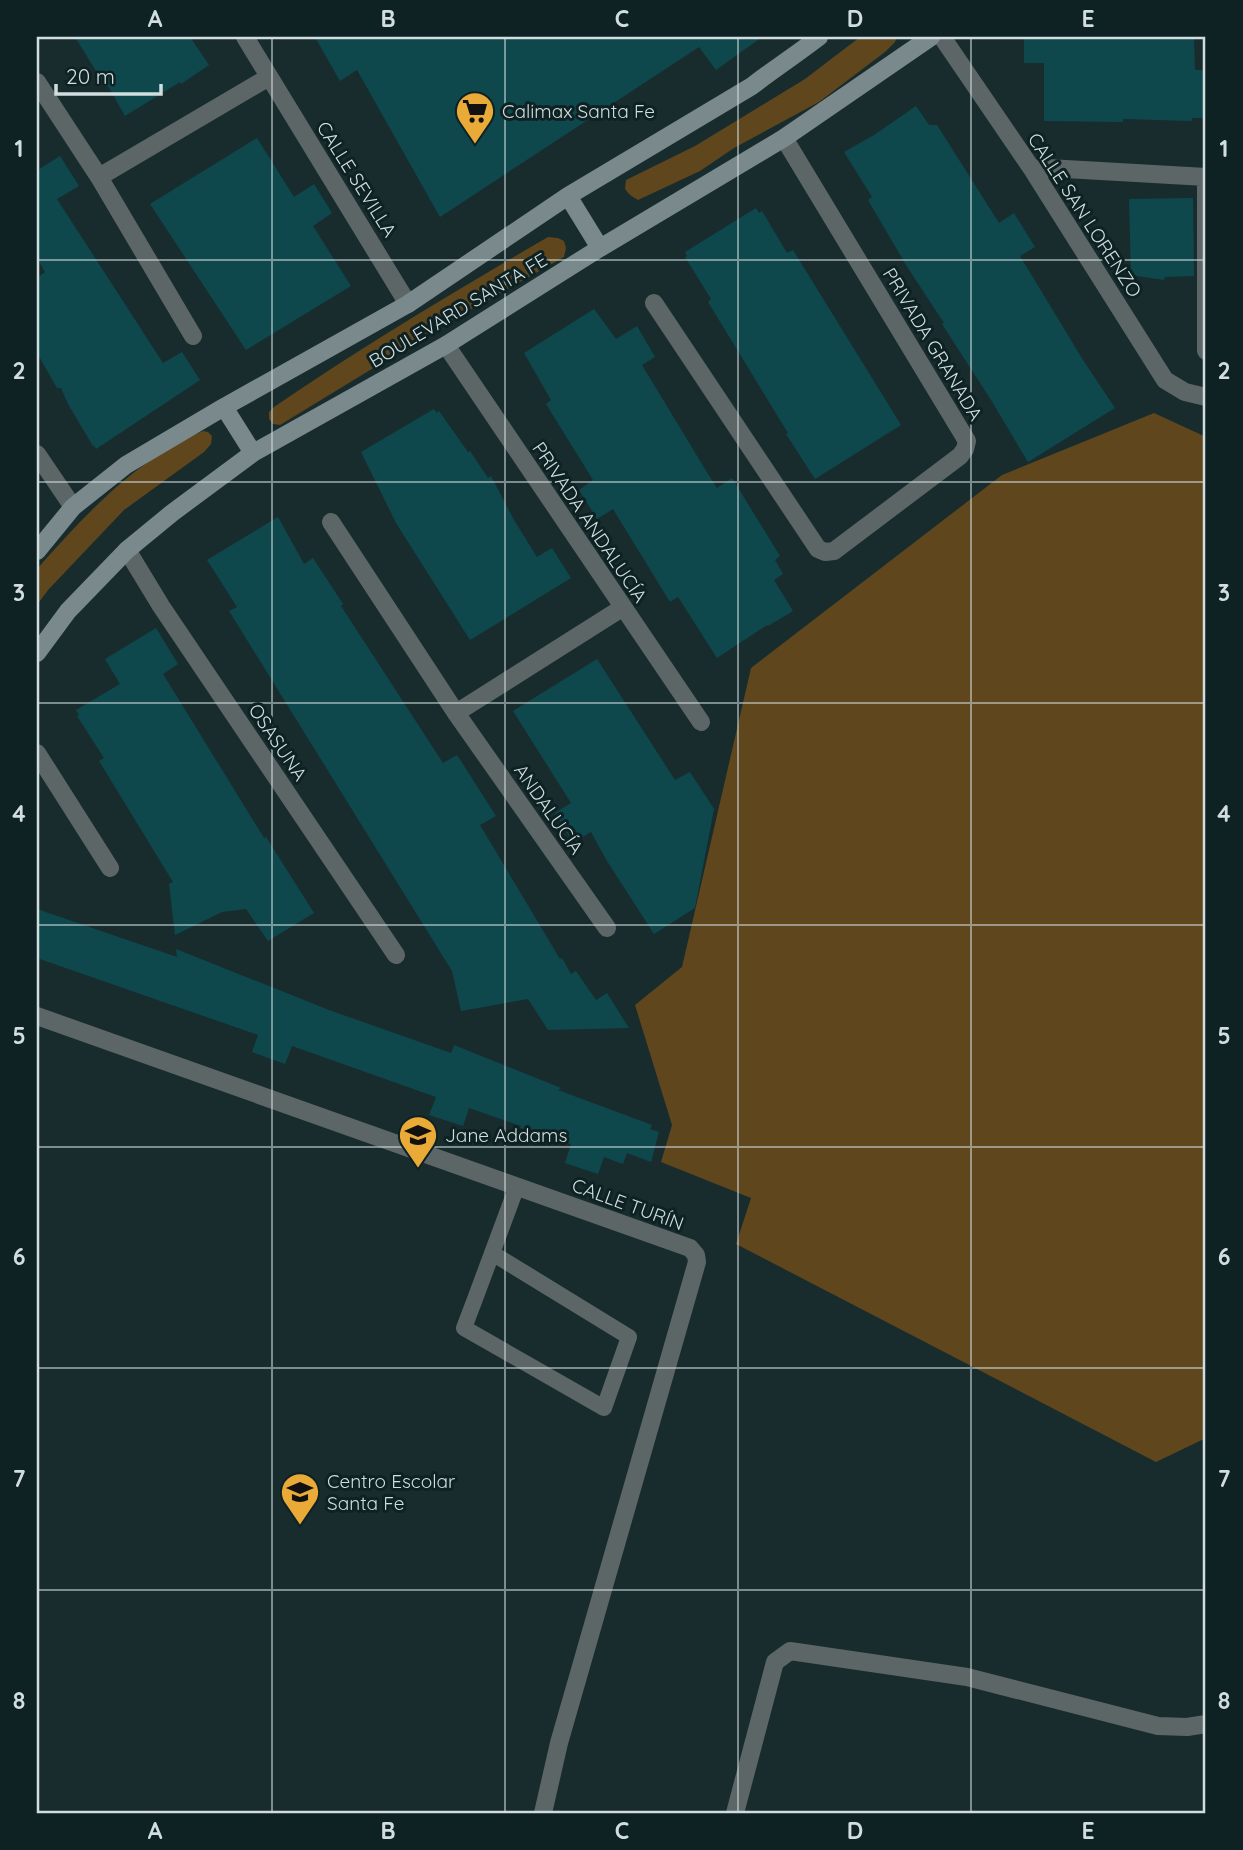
<svg xmlns="http://www.w3.org/2000/svg" width="1243" height="1850" viewBox="0 0 1243 1850" font-family="Quicksand,sans-serif">
  <style>
    .green { fill: #5f461c }
    .building { fill: #0e484d }
    .lines { fill: none; stroke-linecap: round; stroke-linejoin: round }
    .lane { stroke: #5d6667; stroke-width: 16 }
    .street { stroke: #5d6667; stroke-width: 18 }
    .secondary { stroke: #7a898b; stroke-width: 18 }
    .grid { fill: none; stroke: #d1ddde; stroke-width: 2; stroke-opacity: 0.55 }
    .labels { text-anchor: middle; stroke-width: 6; stroke-linejoin: round; paint-order: stroke }
    .poi-label { font-size: 19px; fill: #d1ddde; stroke: #0e2224; text-anchor: start }
    .street-label { font-size: 19px; fill: #d1ddde; stroke: #0e2224 }
    .neatline { fill: none; stroke: #d1ddde; stroke-width: 2.5 }
    .grid-label { font-size: 23px; text-anchor: middle; font-weight: bold; fill: #d1ddde }
  </style>
  <rect width="100%" height="100%" fill="#182c2e"/>
  <!-- green -->
  <path class="green" d="M 860,37 L 897,37 L 895,42 L 885,52 L 819,102 L 734,148 L 700,171 L 638,200 L 630,195 L 625,189 L 626,180 L 695,146 L 805,79 Z
    M 548,237 L 558,238 L 564,241 L 566,248 L 564,257 L 452,320 L 280,425 L 273,424 L 269,419 L 269,412 L 274,407 C 363,346 455,291 548,237 Z
    M 1154,413 L 1206,437 L 1206,1438 L 1156,1462 L 736,1244 L 751,1198 L 661,1162 L 672,1125 L 635,1005 L 682,967 L 751,668 L 1002,475 Z
    M 203,431 L 208,432 L 212,436 L 211,444 L 204,452 L 124,510 L 48,590 L 37,605 L 37,569 C 83,517 137,458 203,431 Z"/>
  <!-- building -->
  <path class="building" d="M 75,37 L 190,37 L 209,65 L 181,84 L 180,82 L 125,116 L 108,86 L 106,87 Z
    M 315,37 L 762,37 L 716,70 L 699,47 L 440,217 L 357,70 L 340,81 Z
    M 1024,37 L 1194,37 L 1195,70 L 1203,70 L 1203,86 L 1206,86 L 1206,118 L 1192,118 L 1192,121 L 1123,119 L 1123,122 L 1044,121 L 1044,63 L 1024,63 Z
    M 916,106 L 929,125 L 937,125 L 999,223 L 1014,213 L 1035,247 L 1020,256 L 1083,360 L 1115,408 L 1028,462 L 991,400 L 942,324 L 944,323 L 906,265 L 868,200 L 872,197 L 844,152 L 874,135 Z
    M 257,138 L 294,197 L 314,184 L 332,213 L 313,226 L 351,286 L 246,350 L 150,204 Z
    M 60,156 L 79,186 L 57,199 L 163,363 L 182,352 L 200,380 L 96,449 L 94,445 L 93,446 L 68,404 L 61,388 L 57,388 L 37,353 L 37,278 L 45,272 L 37,258 L 37,169 L 38,170 Z
    M 1193,198 L 1194,276 L 1165,277 L 1164,280 L 1131,275 L 1129,199 Z
    M 756,208 L 759,213 L 762,211 L 787,253 L 793,250 L 901,425 L 815,479 L 786,434 L 788,433 L 708,302 L 711,299 L 685,257 L 687,256 L 685,252 Z
    M 594,309 L 616,339 L 637,326 L 655,357 L 642,365 L 708,474 L 717,488 L 732,478 L 780,556 L 775,560 L 783,574 L 774,580 L 793,611 L 768,626 L 767,625 L 717,658 L 678,597 L 670,602 L 613,509 L 597,519 L 579,490 L 593,480 L 546,404 L 551,400 L 524,353 Z
    M 434,409 L 437,413 L 439,411 L 468,452 L 470,451 L 488,478 L 491,476 L 514,520 L 537,557 L 552,548 L 571,578 L 470,640 L 396,523 L 361,452 Z
    M 278,517 L 304,564 L 313,558 L 343,604 L 341,606 L 443,763 L 457,755 L 496,816 L 480,825 L 560,959 L 562,958 L 571,974 L 576,971 L 596,1000 L 607,993 L 629,1028 L 548,1030 L 528,999 L 461,1011 L 452,971 L 229,611 L 237,607 L 207,560 Z
    M 156,628 L 178,664 L 163,674 L 264,838 L 266,837 L 314,913 L 268,941 L 246,909 L 222,912 L 175,935 L 169,884 L 173,882 L 99,761 L 104,758 L 77,716 L 79,715 L 76,710 L 120,684 L 105,659 Z
    M 597,659 L 675,780 L 690,772 L 714,809 L 695,908 L 654,934 L 607,861 L 591,832 L 573,843 L 555,813 L 571,803 L 513,711 Z
    M 37,909 L 177,957 L 176,949 L 329,1010 L 451,1053 L 454,1045 L 561,1088 L 558,1090 L 652,1125 L 650,1129 L 659,1132 L 651,1162 L 627,1153 L 623,1164 L 604,1157 L 598,1174 L 565,1163 L 571,1144 L 520,1128 L 521,1126 L 469,1108 L 463,1126 L 429,1115 L 436,1097 L 292,1046 L 285,1064 L 252,1052 L 258,1035 L 37,958 Z"/>
  <g class="lines">
    <!-- lane -->
    <path class="lane" d="M 492,1253 L 629,1337 L 604,1408 L 464,1328 C 482,1281 499,1234 517,1186"/>
    <!-- street -->
    <path class="street" d="M 245,37 L 408,304
      M 942,37 L 1032,169 L 1165,380 L 1185,392 L 1206,397
      M 37,82 L 99,177 L 193,336
      M 1032,169 L 1048,168 L 1206,177
      M 99,177 L 269,77
      M 1206,177 L 1206,351
      M 654,303 L 818,549 L 825,552 L 834,551 L 960,456 L 965,449 L 967,441 L 784,138
      M 446,345 L 701,722
      M 37,454 L 73,507
      M 331,522 L 456,713 L 607,928
      M 127,550 L 161,606 L 396,955
      M 456,713 L 622,608
      M 37,753 L 110,868
      M 37,1016 L 690,1248 L 696,1255 L 697,1262 L 559,1743 L 543,1813
      M 735,1813 L 775,1662 L 790,1651 L 967,1677 L 1158,1726 L 1187,1727 L 1206,1724"/>
    <!-- secondary -->
    <path class="secondary" d="M 568,196 L 600,248
      M 224,407 L 253,453
      M 37,551 L 73,507 L 126,465 L 224,407 L 408,304 L 568,196 L 752,86 C 774,69 797,54 819,37
      M 37,653 L 68,611 L 127,550 L 172,513 L 253,453 L 446,345 L 600,248 L 784,138 L 931,37"/>
  </g>
  <!-- grid -->
  <path class="grid" d="M 272,37 L 272,1813M 505,37 L 505,1813M 738,37 L 738,1813M 971,37 L 971,1813M 37,260 L 1206,260M 37,482 L 1206,482M 37,703 L 1206,703M 37,925 L 1206,925M 37,1147 L 1206,1147M 37,1368 L 1206,1368M 37,1590 L 1206,1590"/>
  <!-- icons -->
  <defs>
    <g id="supermarket-pin" transform="scale(2.0125)"><path d="M0 17L-7.5 6A9.5 9.5 0 1 1 7.5 6Z" fill="#eaaa38" stroke="#0e2224"/><path d="M-6-5.5h2.5l.6 2H6L4.5 2H-2.5L-4.4-4H-6ZM-1.5 3.2a1.3 1.3 0 1 0 .1 0ZM3 3.2a1.3 1.3 0 1 0 .1 0Z" fill="#111"/></g>
    <g id="school-pin" transform="scale(2.0125)"><path d="M0 17L-7.5 6A9.5 9.5 0 1 1 7.5 6Z" fill="#eaaa38" stroke="#0e2224"/><path d="M0-5L7-2L0 1L-7-2ZM-4 1L0 2.5L4 1V4Q0 6-4 4Z" fill="#111"/></g>
  </defs>
  <g fill-rule="evenodd">
    <use href="#supermarket-pin" x="475" y="111"/>
    <use href="#school-pin" x="418" y="1135"/>
    <use href="#school-pin" x="300" y="1492"/>
  </g>
  <g class="labels">
    <!-- poi labels -->
    <g class="poi-label">
      <text x="502" y="118">Calimax Santa Fe</text>
      <text x="445" y="1142">Jane Addams</text>
      <text x="327" y="1488">Centro Escolar<tspan x="327" dy="22">Santa Fe</tspan></text>
    </g>
    <!-- street labels -->
    <g class="street-label">
      <text transform="translate(357 179) rotate(58)" y="7">CALLE SEVILLA</text>
      <text transform="translate(1085 215) rotate(57)" y="7">CALLE SAN LORENZO</text>
      <text transform="translate(458 310) rotate(-31)" y="7">BOULEVARD SANTA FE</text>
      <text transform="translate(933 344) rotate(59)" y="7">PRIVADA GRANADA</text>
      <text transform="translate(590 522) rotate(56)" y="7">PRIVADA ANDALUCÍA</text>
      <text transform="translate(278 742) rotate(56)" y="7">OSASUNA</text>
      <text transform="translate(549 809) rotate(55)" y="7">ANDALUCÍA</text>
      <text transform="translate(628 1204) rotate(20)" y="7">CALLE TURÍN</text>
    </g>
  </g>
  <!-- border -->
  <rect width="1243" height="1850" fill="none" stroke="#0e2224" stroke-width="77"/>
  <!-- scale -->
  <path d="M56 84v10h105v-10" fill="none" stroke="#d1ddde" stroke-width="3.5"/>
  <text x="66" y="84" font-size="21" fill="#d1ddde" stroke="#0e2224" stroke-width="5" paint-order="stroke">20 m</text>
  <rect x="38" y="38" width="1166" height="1774" class="neatline"/>
  <g class="grid-label">
    <text x="155" y="27">A</text>
    <text x="388" y="27">B</text>
    <text x="622" y="27">C</text>
    <text x="855" y="27">D</text>
    <text x="1088" y="27">E</text>
    <text x="19" y="157">1</text>
    <text x="1224" y="157">1</text>
    <text x="19" y="379">2</text>
    <text x="1224" y="379">2</text>
    <text x="19" y="601">3</text>
    <text x="1224" y="601">3</text>
    <text x="19" y="822">4</text>
    <text x="1224" y="822">4</text>
    <text x="19" y="1044">5</text>
    <text x="1224" y="1044">5</text>
    <text x="19" y="1265">6</text>
    <text x="1224" y="1265">6</text>
    <text x="19" y="1487">7</text>
    <text x="1224" y="1487">7</text>
    <text x="19" y="1709">8</text>
    <text x="1224" y="1709">8</text>
    <text x="155" y="1839">A</text>
    <text x="388" y="1839">B</text>
    <text x="622" y="1839">C</text>
    <text x="855" y="1839">D</text>
    <text x="1088" y="1839">E</text>
  </g>
</svg>
